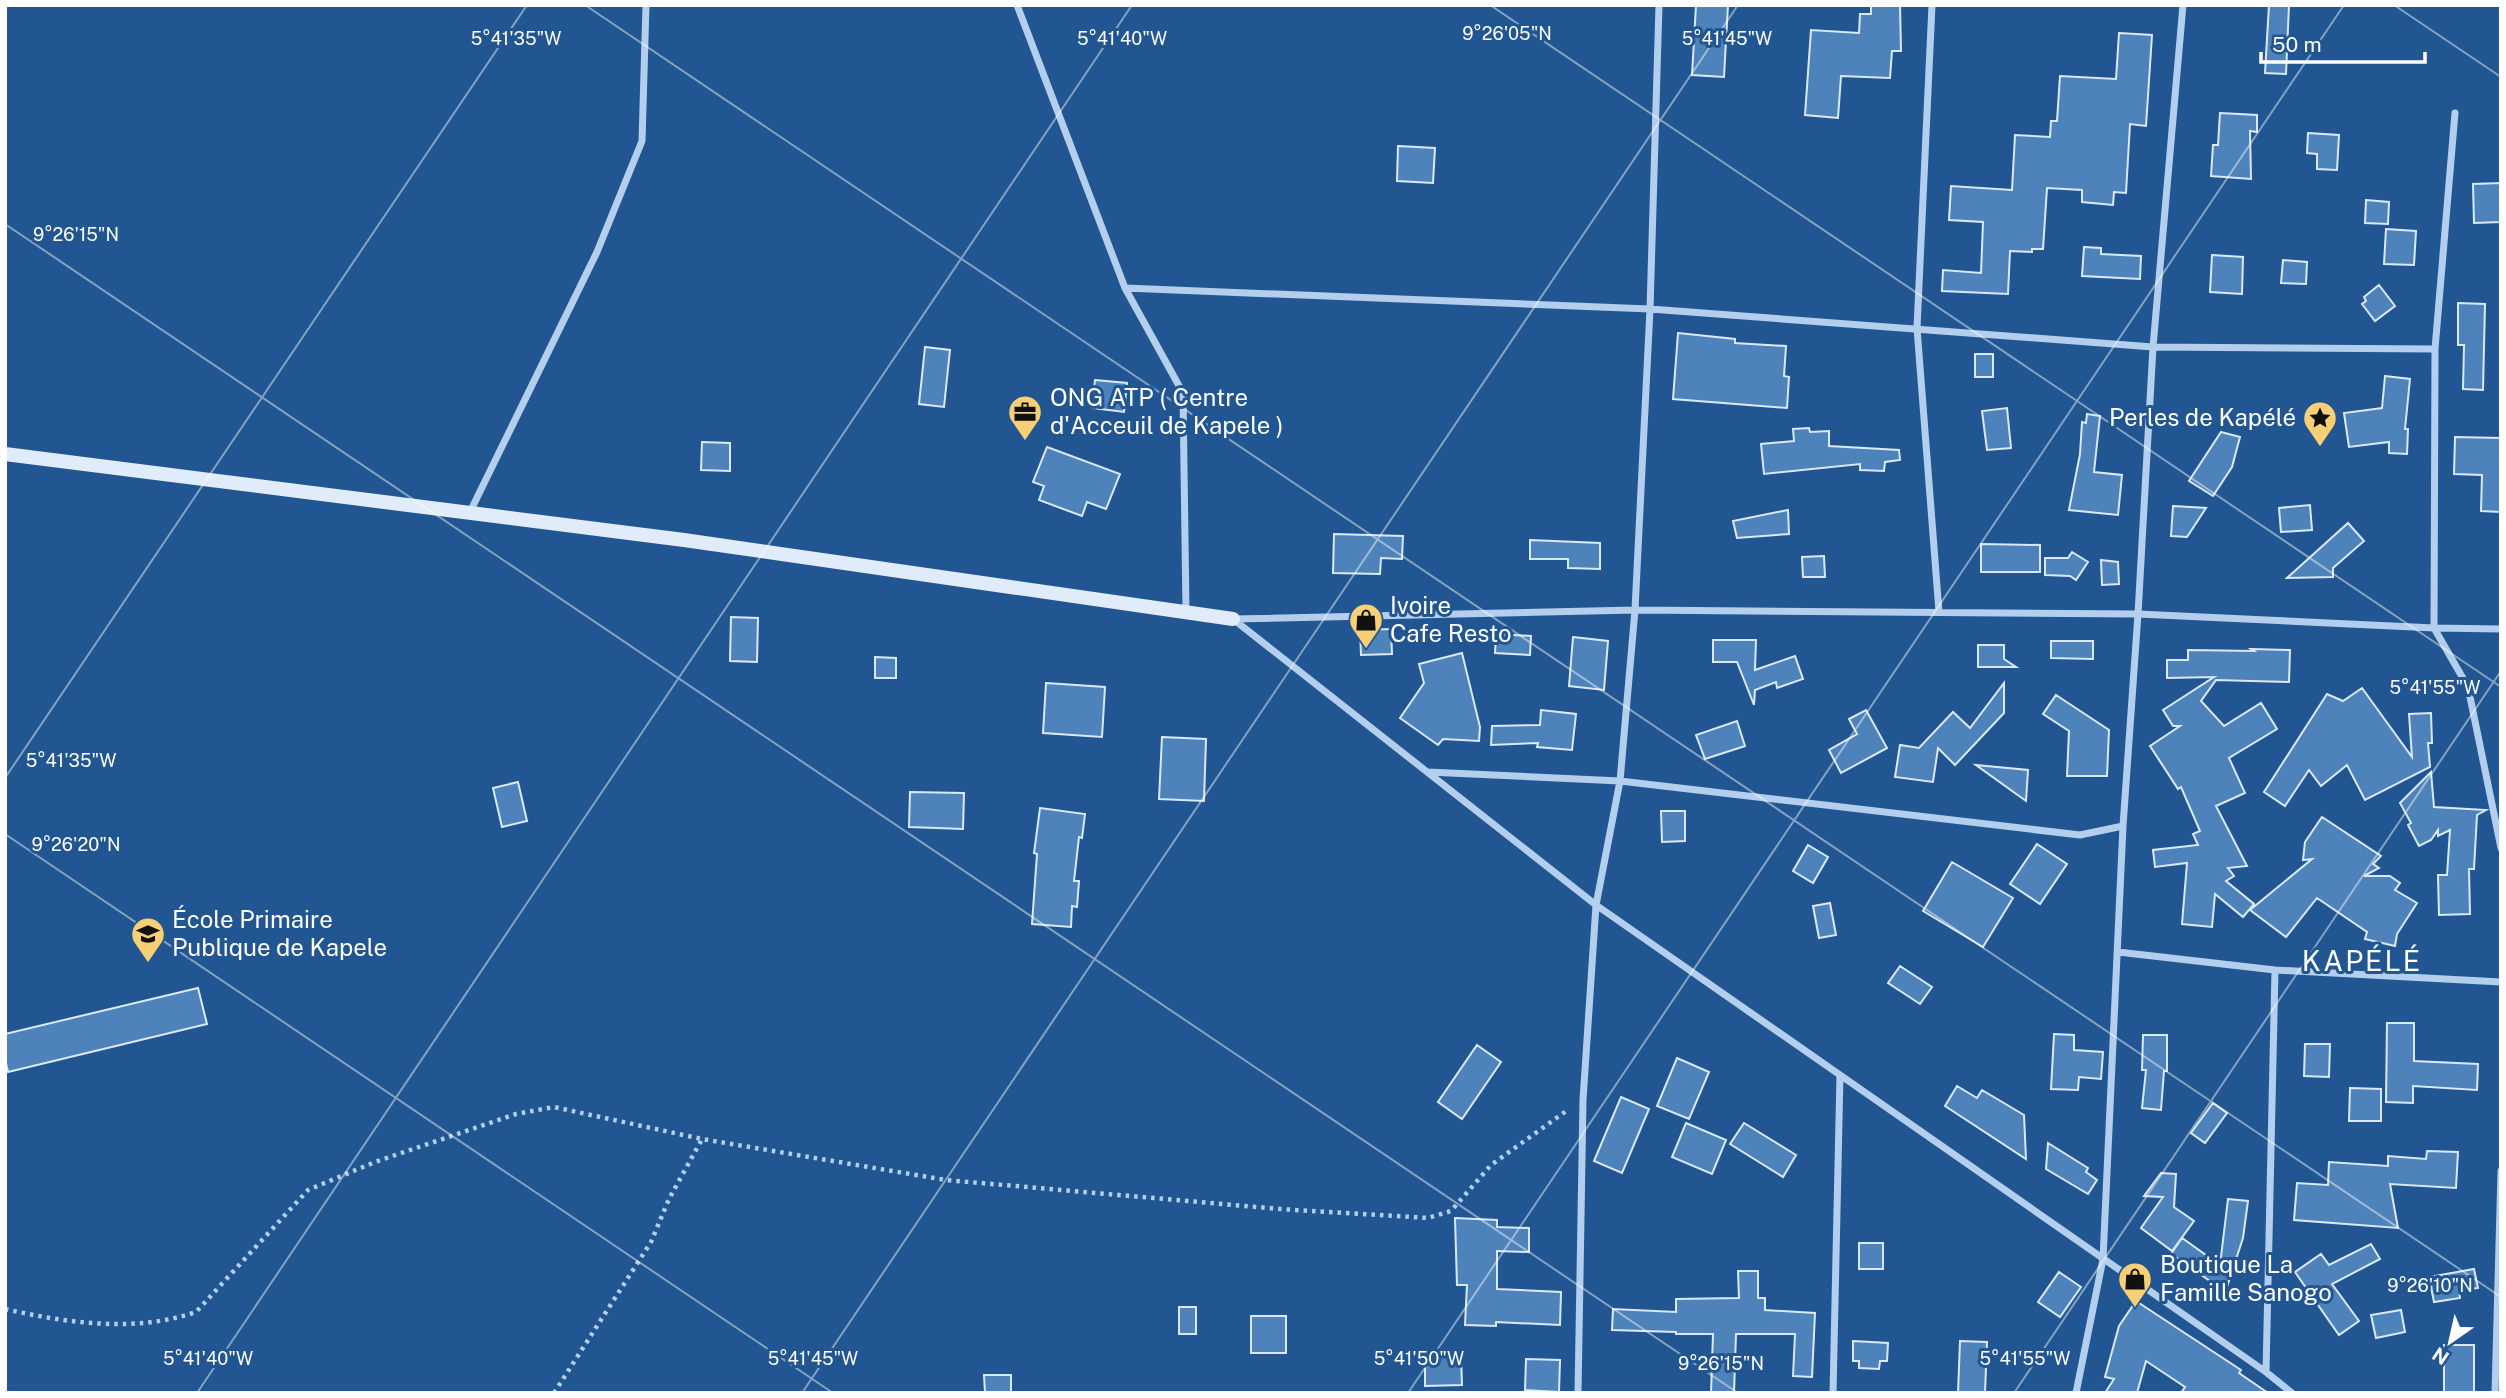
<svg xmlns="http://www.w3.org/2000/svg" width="2506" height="1398" viewBox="0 0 2506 1398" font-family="'Public Sans',sans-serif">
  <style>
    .building { fill: #4e82ba; stroke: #d9e9fa; stroke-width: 2 }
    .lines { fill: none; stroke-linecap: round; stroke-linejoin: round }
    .path { stroke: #b3cfed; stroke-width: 4.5; stroke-dasharray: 3.5 5; stroke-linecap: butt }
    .street { stroke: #b3cfed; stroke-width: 7 }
    .secondary { stroke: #e0ecfa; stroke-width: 14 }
    .ticks { fill: none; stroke: #fff; stroke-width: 2; stroke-opacity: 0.45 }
    .labels { text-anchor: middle; stroke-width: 6; stroke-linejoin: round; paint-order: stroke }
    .poi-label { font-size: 24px; fill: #fff; stroke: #215692; text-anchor: start }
    .quarter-label { font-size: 28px; letter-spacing: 2px; fill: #fff; stroke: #215692 }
    .ticks-label { font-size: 18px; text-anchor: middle; fill: #fff; stroke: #215692; stroke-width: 6; stroke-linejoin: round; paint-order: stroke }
  </style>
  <rect width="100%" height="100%" fill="#215692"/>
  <!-- building -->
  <path class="building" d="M 1696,5 L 1728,5 L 1724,77 L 1692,75 Z
    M 1871,5 L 1900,5 L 1901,51 L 1892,51 L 1890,78 L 1841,76 L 1838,118 L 1805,115 L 1811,30 L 1859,33 L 1860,14 L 1871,14 Z
    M 2269,5 L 2289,5 L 2286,74 L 2265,73 Z
    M 2119,33 L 2152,35 L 2146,126 L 2130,124 L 2126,193 L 2114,192 L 2113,205 L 2082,202 L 2082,190 L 2047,188 L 2043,249 L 2032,249 L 2032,252 L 2010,251 L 2008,294 L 1942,291 L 1943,270 L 1981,273 L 1983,222 L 1949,220 L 1951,186 L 2012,190 L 2015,135 L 2050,137 L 2051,121 L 2057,121 L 2060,76 L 2116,79 Z
    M 2220,113 L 2257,115 L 2257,132 L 2250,131 L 2251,179 L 2211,176 L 2213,145 L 2218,145 Z
    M 2308,133 L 2339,135 L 2337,170 L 2317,169 L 2317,154 L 2307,153 Z
    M 1398,146 L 1435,148 L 1433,183 L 1397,181 Z
    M 2501,183 L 2501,222 L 2474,223 L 2473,184 Z
    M 2366,200 L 2389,202 L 2388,224 L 2365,223 Z
    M 2386,229 L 2416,231 L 2414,265 L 2384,264 Z
    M 2084,247 L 2101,248 L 2101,254 L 2141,256 L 2140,279 L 2082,276 Z
    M 2212,255 L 2243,257 L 2242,294 L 2210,292 Z
    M 2283,260 L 2307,262 L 2306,284 L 2281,283 Z
    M 2379,285 L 2395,306 L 2375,321 L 2362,304 L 2366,301 L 2364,297 Z
    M 2458,303 L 2485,304 L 2483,390 L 2463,389 L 2464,345 L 2458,345 Z
    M 1678,333 L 1735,339 L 1735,343 L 1786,346 L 1784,376 L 1789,377 L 1787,408 L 1673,399 Z
    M 925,347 L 950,350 L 944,407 L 919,404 Z
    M 1975,354 L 1993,354 L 1993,377 L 1975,377 Z
    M 2385,376 L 2410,379 L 2405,429 L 2408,429 L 2407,454 L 2389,453 L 2389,442 L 2349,447 L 2344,413 L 2382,408 Z
    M 1095,380 L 1127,383 L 1124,412 L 1092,408 Z
    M 2007,408 L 2011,448 L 1987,450 L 1982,411 Z
    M 2087,414 L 2100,416 L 2094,472 L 2122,475 L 2118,515 L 2069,510 L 2080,454 L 2082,422 L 2086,423 Z
    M 1809,428 L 1810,432 L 1829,431 L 1829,446 L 1899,450 L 1900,460 L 1885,462 L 1884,471 L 1860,470 L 1860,464 L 1764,474 L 1761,444 L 1794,441 L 1793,429 Z
    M 2221,432 L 2240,437 L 2232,467 L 2213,496 L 2189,481 Z
    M 2455,437 L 2501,438 L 2501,512 L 2481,511 L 2482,475 L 2454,474 Z
    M 702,442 L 730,443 L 730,471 L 701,470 Z
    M 1047,447 L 1120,474 L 1106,509 L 1087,502 L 1082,516 L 1039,500 L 1044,486 L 1033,482 Z
    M 2310,505 L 2312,530 L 2281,532 L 2279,508 Z
    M 2173,506 L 2206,508 L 2187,537 L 2171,536 Z
    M 1788,510 L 1789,534 L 1737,538 L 1733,521 Z
    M 2348,523 L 2364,541 L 2333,568 L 2333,577 L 2287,578 Z
    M 1334,534 L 1403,536 L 1402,559 L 1381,558 L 1380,574 L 1333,573 Z
    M 1530,540 L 1600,543 L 1600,569 L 1568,568 L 1568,559 L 1530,559 Z
    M 1981,544 L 2040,545 L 2040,572 L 1981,572 Z
    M 2072,552 L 2088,562 L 2076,580 L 2070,576 L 2045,575 L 2045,558 L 2068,558 Z
    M 1824,556 L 1825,577 L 1803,577 L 1802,557 Z
    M 2101,560 L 2118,562 L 2119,584 L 2102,585 Z
    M 731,617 L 758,618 L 757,662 L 730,661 Z
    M 1391,629 L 1392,654 L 1361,655 L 1360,630 Z
    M 1496,634 L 1531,636 L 1530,655 L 1495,653 Z
    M 1573,637 L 1608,641 L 1604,690 L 1569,686 Z
    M 1713,640 L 1756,640 L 1755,670 L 1795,656 L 1803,679 L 1777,688 L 1776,682 L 1755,690 L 1754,705 L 1737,662 L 1713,662 Z
    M 2051,641 L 2093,641 L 2093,659 L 2051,658 Z
    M 1978,645 L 2004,645 L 2004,659 L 2016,667 L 1978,667 Z
    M 2251,649 L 2290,650 L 2289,682 L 2216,680 L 2201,701 L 2224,726 L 2261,703 L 2277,729 L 2229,758 L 2245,793 L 2216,806 L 2247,866 L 2228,868 L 2234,876 L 2226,881 L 2254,904 L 2243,917 L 2215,894 L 2212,927 L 2182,924 L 2187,863 L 2155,867 L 2153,850 L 2198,845 L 2193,834 L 2200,831 L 2181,787 L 2178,789 L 2150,746 L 2180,726 L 2173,726 L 2163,710 L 2214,677 L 2167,678 L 2167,660 L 2188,660 L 2188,650 L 2254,651 Z
    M 1462,653 L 1480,727 L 1479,741 L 1443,739 L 1438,745 L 1400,718 L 1424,683 L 1419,664 Z
    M 875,657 L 896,658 L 896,678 L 875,678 Z
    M 1046,683 L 1105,687 L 1102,737 L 1043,733 Z
    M 2004,683 L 2004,713 L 1955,765 L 1938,748 L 1933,782 L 1895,777 L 1900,745 L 1919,748 L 1953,712 L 1970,728 Z
    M 2362,688 L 2412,757 L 2409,714 L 2431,713 L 2432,743 L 2428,743 L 2430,767 L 2365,800 L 2347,765 L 2321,786 L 2309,770 L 2285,806 L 2264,792 L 2327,694 L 2343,701 Z
    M 2056,695 L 2109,730 L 2107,776 L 2067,776 L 2069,731 L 2043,714 Z
    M 1541,710 L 1576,714 L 1572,750 L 1537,747 L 1538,743 L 1491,745 L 1492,726 L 1540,725 Z
    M 1866,710 L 1887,748 L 1841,773 L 1829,750 L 1857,734 L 1849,719 Z
    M 1737,721 L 1745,746 L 1705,759 L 1696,735 Z
    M 1162,737 L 1206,739 L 1204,801 L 1159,799 Z
    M 1976,765 L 2028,770 L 2026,801 Z
    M 2431,772 L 2434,807 L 2486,810 L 2477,815 L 2474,869 L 2469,869 L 2470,914 L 2439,915 L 2438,875 L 2447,875 L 2450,830 L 2438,836 L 2438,830 L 2431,840 L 2419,846 L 2408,825 L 2411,823 L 2400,803 Z
    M 518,782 L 527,821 L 502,827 L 493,788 Z
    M 910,792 L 964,793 L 963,829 L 909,827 Z
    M 1040,808 L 1085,814 L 1082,838 L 1079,837 L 1074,881 L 1079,881 L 1077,907 L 1072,906 L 1071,927 L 1032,924 L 1037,854 L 1034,853 Z
    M 1661,811 L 1685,811 L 1685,841 L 1662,842 Z
    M 2322,817 L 2381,856 L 2373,864 L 2379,868 L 2364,876 L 2390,876 L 2400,883 L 2395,890 L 2417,903 L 2397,934 L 2395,946 L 2365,939 L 2367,932 L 2317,898 L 2286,937 L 2250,910 L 2312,859 L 2303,860 L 2305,842 Z
    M 2037,844 L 2067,864 L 2040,904 L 2010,884 Z
    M 1808,845 L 1828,857 L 1813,883 L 1793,871 Z
    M 1952,862 L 2013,898 L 1983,947 L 1923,911 Z
    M 1830,903 L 1836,935 L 1819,938 L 1813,906 Z
    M 1900,966 L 1932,987 L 1920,1004 L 1888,983 Z
    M 198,988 L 207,1024 L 8,1072 L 5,1059 L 5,1034 Z
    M 2387,1023 L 2414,1023 L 2414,1061 L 2478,1064 L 2477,1090 L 2413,1086 L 2413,1103 L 2386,1102 Z
    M 2054,1034 L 2074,1035 L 2074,1050 L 2103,1052 L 2101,1079 L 2079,1077 L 2078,1090 L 2051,1089 Z
    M 2143,1035 L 2167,1035 L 2167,1071 L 2164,1071 L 2161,1110 L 2142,1108 L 2146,1070 L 2142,1070 Z
    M 2305,1044 L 2330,1044 L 2329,1077 L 2304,1076 Z
    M 1477,1045 L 1501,1062 L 1462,1119 L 1438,1102 Z
    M 1677,1058 L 1709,1072 L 1689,1119 L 1657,1106 Z
    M 1957,1086 L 1977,1098 L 1982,1090 L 2024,1115 L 2026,1159 L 1945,1106 Z
    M 2350,1088 L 2381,1089 L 2381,1121 L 2349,1121 Z
    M 1621,1097 L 1649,1109 L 1622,1173 L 1594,1161 Z
    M 2213,1103 L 2227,1113 L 2205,1143 L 2191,1133 Z
    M 1686,1123 L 1726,1140 L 1712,1174 L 1672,1157 Z
    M 1744,1123 L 1796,1155 L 1783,1177 L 1730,1144 Z
    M 2048,1143 L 2088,1168 L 2086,1172 L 2097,1180 L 2088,1194 L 2046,1169 Z
    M 2427,1151 L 2458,1152 L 2456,1188 L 2390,1184 L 2398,1228 L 2294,1220 L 2297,1183 L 2328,1185 L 2329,1162 L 2388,1166 L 2388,1156 L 2426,1159 Z
    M 2161,1173 L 2176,1174 L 2174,1207 L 2194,1221 L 2172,1251 L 2141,1228 L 2163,1197 L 2144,1196 Z
    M 2228,1199 L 2248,1201 L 2243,1238 L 2225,1293 L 2217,1292 L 2217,1286 L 2171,1254 L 2182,1238 L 2220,1265 Z
    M 1455,1218 L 1497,1220 L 1497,1227 L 1529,1228 L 1529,1252 L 1497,1251 L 1497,1289 L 1561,1292 L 1560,1325 L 1496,1322 L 1496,1326 L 1465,1325 L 1467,1285 L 1457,1285 Z
    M 1859,1243 L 1883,1243 L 1883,1269 L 1859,1269 Z
    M 2371,1244 L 2380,1259 L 2332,1284 L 2359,1321 L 2339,1335 L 2295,1272 L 2321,1254 L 2329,1265 Z
    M 2474,1269 L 2478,1288 L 2459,1291 L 2460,1298 L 2434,1302 L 2429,1277 Z
    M 1738,1271 L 1758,1271 L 1758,1298 L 1765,1298 L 1765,1310 L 1815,1313 L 1812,1377 L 1793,1376 L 1795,1334 L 1736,1334 L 1734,1393 L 1711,1393 L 1713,1334 L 1676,1334 L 1676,1332 L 1612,1330 L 1613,1309 L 1676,1312 L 1676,1299 L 1739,1298 Z
    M 2059,1272 L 2081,1287 L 2060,1317 L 2038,1302 Z
    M 2136,1301 L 2241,1370 L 2239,1373 L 2268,1393 L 2181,1393 L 2185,1387 L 2146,1361 L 2137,1393 L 2105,1393 L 2114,1379 L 2105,1377 L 2119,1326 Z
    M 1179,1307 L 1196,1307 L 1196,1334 L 1179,1334 Z
    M 2401,1310 L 2405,1332 L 2376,1338 L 2371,1315 Z
    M 1251,1316 L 1286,1316 L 1286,1353 L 1251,1353 Z
    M 1853,1341 L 1888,1343 L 1887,1361 L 1880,1361 L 1879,1369 L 1859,1368 L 1859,1361 L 1853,1361 Z
    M 1960,1341 L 1987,1342 L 1985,1393 L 1958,1393 Z
    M 2444,1345 L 2474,1345 L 2474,1393 L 2444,1393 Z
    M 1461,1355 L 1462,1385 L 1425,1386 L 1425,1356 Z
    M 1526,1359 L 1560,1360 L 1559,1392 L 1525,1390 Z
    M 984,1375 L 1011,1375 L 1011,1393 L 985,1393 Z"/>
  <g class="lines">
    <!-- path -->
    <path class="path" d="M 5,1309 C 67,1323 135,1333 196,1312 L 308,1190 L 375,1162 L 516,1114 L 554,1107 L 702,1139 L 946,1180 L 1280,1209 L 1428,1218 L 1451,1211 L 1491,1165 L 1569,1109
      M 554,1393 L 651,1242 L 669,1199 L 702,1139"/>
    <!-- street -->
    <path class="street" d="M 1017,5 L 1125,288 L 1183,393 L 1186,612
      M 1932,5 L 1917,328 L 1939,612
      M 2455,113 L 2435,349 L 2434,628 L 2468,687 L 2501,848
      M 1125,288 L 1650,309 L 2153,347 L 2435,349
      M 470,512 L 597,252 L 642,141 L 646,5
      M 1233,619 L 1596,905 L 2266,1372 L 2292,1393
      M 1234,619 L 1635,610 L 2138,614 L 2434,628 L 2501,629
      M 1428,772 L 1620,781 L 2080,835 L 2123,826
      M 2118,952 L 2275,970 L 2501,982
      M 2266,1372 L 2275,970
      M 1578,1393 L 1583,1100 L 1596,905 L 1620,781 L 1635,610 L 1650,309 L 1659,5
      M 1833,1393 L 1840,1075
      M 2076,1393 L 2103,1259 L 2123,826 L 2138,614 L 2153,347 L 2183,5
      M 2495,1393 L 2501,1171"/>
    <!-- secondary -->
    <path class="secondary" d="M 5,454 L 684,540 L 1233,619"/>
  </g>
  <!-- ticks -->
  <path class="ticks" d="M 585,5 L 2501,1297M 1490,5 L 2501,687M 2394,5 L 2501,77M 5,224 L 1738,1393M 5,778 L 527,5M 5,834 L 833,1393M 197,1393 L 1132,5M 802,1393 L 1738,5M 1408,1393 L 2344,5M 2014,1393 L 2501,671"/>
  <!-- icons -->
  <defs>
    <g id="office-pin" transform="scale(1.75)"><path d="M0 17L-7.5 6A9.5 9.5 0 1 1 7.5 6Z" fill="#f9cf75" stroke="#215692"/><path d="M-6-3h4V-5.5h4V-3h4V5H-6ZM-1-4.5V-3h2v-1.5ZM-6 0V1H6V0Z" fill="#111"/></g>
    <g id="sight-pin" transform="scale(1.75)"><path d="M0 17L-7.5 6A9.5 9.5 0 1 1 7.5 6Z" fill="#f9cf75" stroke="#215692"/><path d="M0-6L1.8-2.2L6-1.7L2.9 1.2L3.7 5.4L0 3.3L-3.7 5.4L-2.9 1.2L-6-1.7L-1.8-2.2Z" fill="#111"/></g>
    <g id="shop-pin" transform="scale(1.75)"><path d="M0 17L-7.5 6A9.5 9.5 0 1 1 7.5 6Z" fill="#f9cf75" stroke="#215692"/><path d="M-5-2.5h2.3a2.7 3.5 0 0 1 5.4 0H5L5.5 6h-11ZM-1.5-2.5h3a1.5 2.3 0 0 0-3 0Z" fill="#111"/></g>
    <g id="school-pin" transform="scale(1.75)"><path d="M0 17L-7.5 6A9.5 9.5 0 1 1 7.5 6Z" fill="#f9cf75" stroke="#215692"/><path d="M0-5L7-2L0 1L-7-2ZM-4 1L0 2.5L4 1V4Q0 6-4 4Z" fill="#111"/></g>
  </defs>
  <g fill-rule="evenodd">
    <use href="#office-pin" x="1025" y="412"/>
    <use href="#sight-pin" x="2320" y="418"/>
    <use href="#shop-pin" x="1366" y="620"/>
    <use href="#school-pin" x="148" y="934"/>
    <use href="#shop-pin" x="2135" y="1279"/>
  </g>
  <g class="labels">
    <!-- poi labels -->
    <g class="poi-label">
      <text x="1050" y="406">ONG ATP ( Centre<tspan x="1050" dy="28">d'Acceuil de Kapele )</tspan></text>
      <text x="2296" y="426" text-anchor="end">Perles de Kapélé</text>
      <text x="1390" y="614">Ivoire<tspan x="1390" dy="28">Cafe Resto</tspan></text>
      <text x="172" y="928">École Primaire<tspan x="172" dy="28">Publique de Kapele</tspan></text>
      <text x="2160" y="1273">Boutique La<tspan x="2160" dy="28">Famille Sanogo</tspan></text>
    </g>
    <!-- quarter labels -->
    <g class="quarter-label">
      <text x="2362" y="971">KAPÉLÉ</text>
    </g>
  </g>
  <g class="ticks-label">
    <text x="1507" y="40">9°26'05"N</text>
    <text x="516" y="45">5°41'35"W</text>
    <text x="1122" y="45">5°41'40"W</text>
    <text x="1727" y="45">5°41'45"W</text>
    <text x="76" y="241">9°26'15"N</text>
    <text x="2435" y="694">5°41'55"W</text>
    <text x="71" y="767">5°41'35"W</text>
    <text x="76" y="851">9°26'20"N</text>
    <text x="2430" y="1292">9°26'10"N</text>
    <text x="208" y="1365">5°41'40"W</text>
    <text x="813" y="1365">5°41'45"W</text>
    <text x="1419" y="1365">5°41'50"W</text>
    <text x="2025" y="1365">5°41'55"W</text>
    <text x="1721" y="1370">9°26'15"N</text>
  </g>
  <!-- border -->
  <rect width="2506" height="1398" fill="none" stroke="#ffffff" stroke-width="14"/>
  <!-- north arrow -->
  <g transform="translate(2450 1342) rotate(214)" stroke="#215692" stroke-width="5" paint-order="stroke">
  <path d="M0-5L12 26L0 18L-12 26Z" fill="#ffffff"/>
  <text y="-10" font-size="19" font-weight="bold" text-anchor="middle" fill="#ffffff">N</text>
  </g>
  <!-- scale -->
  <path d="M2261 52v10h164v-10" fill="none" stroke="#ffffff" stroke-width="3.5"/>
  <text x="2272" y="52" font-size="21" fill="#ffffff" stroke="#215692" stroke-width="5" paint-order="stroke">50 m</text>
</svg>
